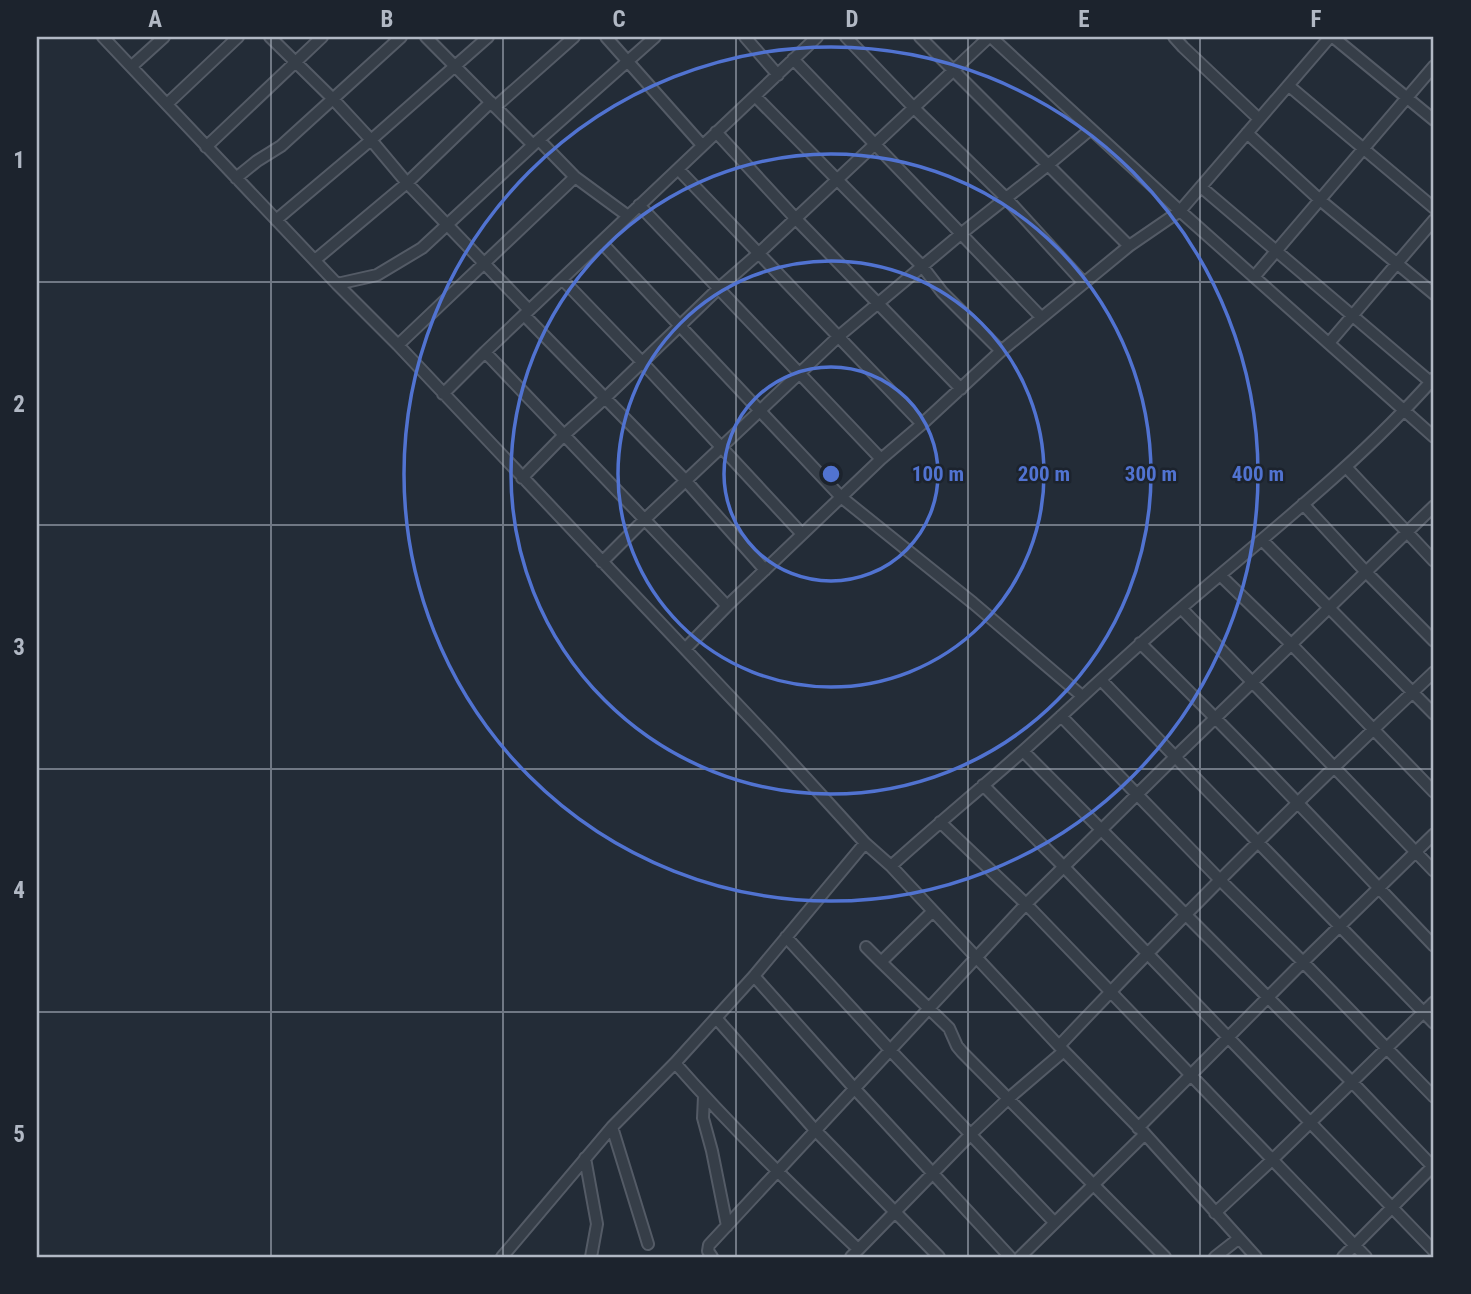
<svg xmlns="http://www.w3.org/2000/svg" width="1471" height="1294" viewBox="0 0 1471 1294" font-family="'Roboto Condensed',sans-serif">
  <style>
    .lines { fill: none; stroke-linecap: round; stroke-linejoin: round }
    .minor-casing { stroke: #545b66; stroke-width: 14 }
    .minor { stroke: #363e48; stroke-width: 10 }
    .grid { fill: none; stroke: #b1b8c4; stroke-width: 2; stroke-opacity: 0.55 }
    .ring { fill: none; stroke: #5173d1; stroke-width: 3.5 }
    .centre { fill: #5173d1; stroke: #1c232d; stroke-width: 3.5 }
    .ring-label { font-size: 21px; text-anchor: middle; font-weight: bold; fill: #5173d1; stroke: #1c232d; stroke-width: 5; stroke-linejoin: round; paint-order: stroke }
    .neatline { fill: none; stroke: #b1b8c4; stroke-width: 2.5 }
    .grid-label { font-size: 23px; text-anchor: middle; font-weight: bold; fill: #b1b8c4 }
  </style>
  <rect width="100%" height="100%" fill="#232c37"/>
  <g class="lines">
    <!-- minor casing -->
    <g class="minor-casing">
      <path id="minor" d="M 103,37 L 337,284 L 398,345 L 771,740 L 865,843 L 891,866 L 1059,1046 L 1145,1134 L 1256,1257
        M 270,37 L 333,99 L 371,140 L 407,183 L 529,310
        M 426,37 L 533,145
        M 606,37 L 702,145
        M 745,37 L 778,75
        M 846,37 L 914,108 L 1006,198 L 1083,282
        M 920,37 L 1129,246
        M 991,37 L 1180,211 L 1434,437
        M 1174,37 L 1183,47 L 1259,119
        M 1333,37 L 1434,120
        M 793,59 L 1041,317
        M 132,66 L 164,37
        M 1289,86 L 1434,208
        M 755,96 L 922,266 L 942,292 L 1001,351
        M 167,104 L 238,37
        M 495,107 L 574,37
        M 716,132 L 796,219 L 961,389
        M 1247,133 L 1320,200 L 1434,294
        M 539,140 L 575,177 L 628,216
        M 206,147 L 322,37
        M 678,169 L 922,424
        M 236,178 L 257,161 L 281,146 L 401,37
        M 1201,187 L 1434,385
        M 639,205 L 881,459
        M 276,220 L 371,140 L 488,37
        M 601,242 L 841,497 L 973,603 L 1082,696
        M 315,260 L 407,183 L 491,102
        M 1254,277 L 1434,66
        M 562,279 L 642,362 L 802,534
        M 337,284 L 377,275 L 422,248 L 533,145 L 655,37
        M 524,315 L 686,481 L 765,570
        M 1329,343 L 1434,220
        M 398,345 L 575,177
        M 485,352 L 727,606
        M 443,394 L 485,352 L 817,37
        M 1346,467 L 1434,561
        M 522,478 L 564,435 L 604,399 L 719,288 L 759,253 L 989,37
        M 1303,504 L 1366,572 L 1434,641
        M 1262,540 L 1434,714
        M 602,562 L 644,520 L 839,336 L 962,233 L 1048,165 L 1091,129
        M 1221,576 L 1292,645 L 1434,792
        M 1181,608 L 1434,871
        M 1140,643 C 1241,742 1337,844 1434,946
        M 685,649 L 727,606 L 881,459 L 922,424 L 1001,351 L 1129,246 L 1180,211 L 1330,37
        M 1101,680 L 1210,793 L 1434,1023
        M 1061,716 L 1220,880 L 1303,962 L 1434,1097
        M 1023,751 L 1352,1082 L 1434,1168
        M 983,785 L 1064,867 L 1434,1251
        M 940,822 L 1026,904 L 1366,1257
        M 891,866 C 934,827 979,790 1023,751 C 1075,704 1126,655 1180,609 C 1266,535 1358,464 1434,378
        M 933,911 L 881,962 L 949,1028 L 957,1046 L 962,1052 L 1165,1257
        M 786,937 L 890,1050 L 1054,1222
        M 866,947 L 881,962
        M 754,976 L 854,1088 L 1010,1257
        M 716,1018 L 815,1130 L 939,1257
        M 1059,1046 C 1180,918 1305,793 1434,672
        M 675,1063 C 733,1129 795,1189 858,1249
        M 704,1096 L 703,1118 L 712,1151 L 727,1226
        M 612,1127 L 648,1244
        M 1138,1128 L 1303,962 L 1434,834
        M 585,1158 L 597,1224 L 591,1257
        M 1215,1213 L 1273,1159 L 1434,1002
        M 502,1257 L 612,1127 L 675,1063 L 754,976 L 865,843
        M 712,1257 L 708,1251 L 709,1245 L 1026,904 L 1175,757 L 1434,506
        M 851,1257 L 971,1134 L 1009,1098 L 1064,1051
        M 1020,1257 L 1145,1134
        M 1215,1257 L 1238,1239
        M 1343,1257 L 1434,1165"/>
    </g>
    <!-- minor -->
    <use href="#minor" class="minor"/>
  </g>
  <!-- grid -->
  <path class="grid" d="M 271,37 L 271,1257M 503,37 L 503,1257M 736,37 L 736,1257M 968,37 L 968,1257M 1200,37 L 1200,1257M 37,282 L 1434,282M 37,525 L 1434,525M 37,769 L 1434,769M 37,1012 L 1434,1012"/>
  <!-- distance rings -->
  <g class="ring">
    <circle cx="831" cy="474" r="107"/>
    <circle cx="831" cy="474" r="213"/>
    <circle cx="831" cy="474" r="320"/>
    <circle cx="831" cy="474" r="427"/>
  </g>
  <circle cx="831" cy="474" r="10" class="centre"/>
  <g class="ring-label">
    <text x="938" y="481">100 m</text>
    <text x="1044" y="481">200 m</text>
    <text x="1151" y="481">300 m</text>
    <text x="1258" y="481">400 m</text>
  </g>
  <!-- border -->
  <rect width="1471" height="1294" fill="none" stroke="#1c232d" stroke-width="77"/>
  <rect x="38" y="38" width="1394" height="1218" class="neatline"/>
  <g class="grid-label">
    <text x="155" y="27">A</text>
    <text x="387" y="27">B</text>
    <text x="619" y="27">C</text>
    <text x="852" y="27">D</text>
    <text x="1084" y="27">E</text>
    <text x="1316" y="27">F</text>
    <text x="19" y="168">1</text>
    <text x="19" y="412">2</text>
    <text x="19" y="655">3</text>
    <text x="19" y="898">4</text>
    <text x="19" y="1142">5</text>
  </g>
</svg>
